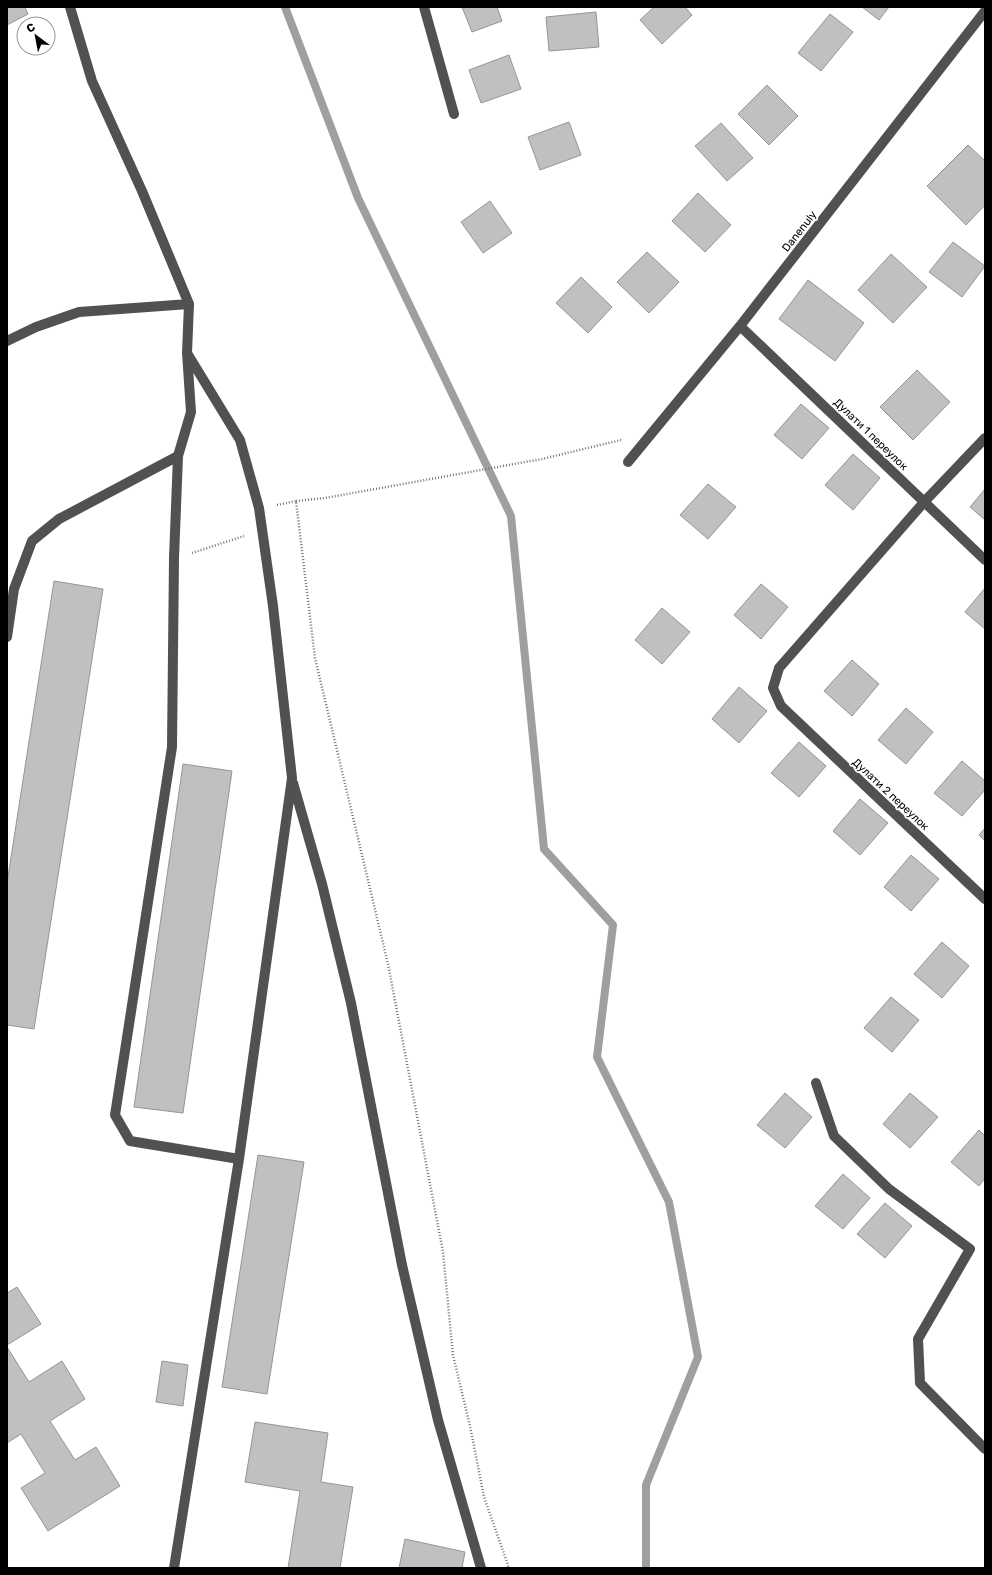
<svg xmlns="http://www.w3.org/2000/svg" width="992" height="1575" viewBox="0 0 992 1575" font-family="Rubik,sans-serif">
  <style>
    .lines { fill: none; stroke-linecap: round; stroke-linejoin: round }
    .stream { stroke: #9f9f9f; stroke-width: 8 }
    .building { fill: #c0c0c0; stroke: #959595 }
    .path { stroke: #737373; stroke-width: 2.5; stroke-dasharray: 1 2; stroke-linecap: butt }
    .minor { stroke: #515151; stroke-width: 10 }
    .labels { text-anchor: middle; stroke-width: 3.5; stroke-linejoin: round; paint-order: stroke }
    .street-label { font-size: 11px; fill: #000; stroke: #fff }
  </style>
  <rect width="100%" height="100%" fill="#fff"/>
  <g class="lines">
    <!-- stream -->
    <path class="stream" d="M 285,7 L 358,198 L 511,516 L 544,849 L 613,925 L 597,1057 L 669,1202 L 698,1357 L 646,1485 L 646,1568"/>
  </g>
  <!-- building -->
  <path class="building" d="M 7,7 L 25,7 L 28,14 L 7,25 Z
    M 462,7 L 497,7 L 502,21 L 472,32 Z
    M 654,7 L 685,7 L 692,15 L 662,44 L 640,20 Z
    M 862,7 L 889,7 L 879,20 Z
    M 596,12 L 599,47 L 549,51 L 546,17 Z
    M 830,14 L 853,32 L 821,71 L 798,53 Z
    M 509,55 L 521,89 L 481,103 L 469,70 Z
    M 767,85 L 798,116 L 769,145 L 738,114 Z
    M 569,122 L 581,155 L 540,170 L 528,137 Z
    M 721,123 L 753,158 L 727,181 L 695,146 Z
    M 968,145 L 985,161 L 985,205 L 966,225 L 927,186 Z
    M 698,193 L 731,225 L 705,252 L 672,221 Z
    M 490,201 L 512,233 L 483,253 L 461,222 Z
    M 953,242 L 985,266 L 962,297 L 929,272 Z
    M 647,252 L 679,282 L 649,313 L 617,282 Z
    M 891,254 L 927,287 L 893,323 L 858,290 Z
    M 581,277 L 612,307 L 588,333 L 556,303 Z
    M 808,280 L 864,323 L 835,361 L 779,319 Z
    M 917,370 L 950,402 L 913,440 L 880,407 Z
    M 801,404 L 829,428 L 802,459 L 774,435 Z
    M 853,454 L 880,478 L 853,510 L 825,485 Z
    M 708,484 L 736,507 L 708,539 L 680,515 Z
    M 985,489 L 985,520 L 970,507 Z
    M 54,581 L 103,589 L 34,1029 L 7,1025 L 7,883 Z
    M 761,584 L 788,607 L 761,639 L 734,615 Z
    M 985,588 L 985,629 L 965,612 Z
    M 662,608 L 690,632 L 662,664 L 635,640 Z
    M 852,660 L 879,684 L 852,716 L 824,691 Z
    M 739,687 L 767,711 L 739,743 L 712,719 Z
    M 906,708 L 933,732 L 906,764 L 878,740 Z
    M 799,742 L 826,766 L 799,797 L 771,773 Z
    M 962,761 L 985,781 L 985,790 L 962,816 L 934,793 Z
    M 183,764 L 232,771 L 183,1113 L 134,1107 Z
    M 860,799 L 888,823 L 860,855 L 833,831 Z
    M 985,828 L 985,841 L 979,835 Z
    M 911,855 L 939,879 L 911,911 L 884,887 Z
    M 942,942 L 969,966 L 942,998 L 914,974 Z
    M 891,997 L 919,1020 L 892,1052 L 864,1028 Z
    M 785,1093 L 812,1117 L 785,1148 L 757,1125 Z
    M 910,1093 L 938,1117 L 910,1148 L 883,1124 Z
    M 979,1130 L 985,1136 L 985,1178 L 979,1186 L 951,1162 Z
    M 258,1155 L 304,1162 L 267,1394 L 222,1387 Z
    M 843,1174 L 870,1198 L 843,1229 L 815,1206 Z
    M 885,1203 L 912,1226 L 885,1258 L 857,1234 Z
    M 17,1287 L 41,1324 L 7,1345 L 7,1293 Z
    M 7,1347 L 29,1382 L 62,1361 L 85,1399 L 50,1421 L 75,1460 L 96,1447 L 120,1486 L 48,1531 L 21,1488 L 45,1473 L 21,1434 L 7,1443 Z
    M 162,1361 L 188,1365 L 183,1406 L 156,1402 Z
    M 255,1422 L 328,1433 L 321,1482 L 353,1487 L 340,1568 L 288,1568 L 300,1491 L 245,1482 Z
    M 405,1539 L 465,1552 L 462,1568 L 399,1568 Z"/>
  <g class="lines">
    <!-- path -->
    <path class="path" d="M 296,501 L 325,498 L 542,459 L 621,440
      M 277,505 L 296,501 L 315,658 L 388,964 L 443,1252 L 453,1355 L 470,1426 L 484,1497 L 509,1568
      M 192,553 L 244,536"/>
    <!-- minor -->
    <path class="minor" d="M 70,7 L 92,81 L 142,191 L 189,304 L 187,353 L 191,412 L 178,456
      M 424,7 L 454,114
      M 740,326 L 985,560
      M 7,341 L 36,327 L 79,312 L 189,304
      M 985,438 L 925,501 L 779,668 L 773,688 L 781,706 L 985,899
      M 628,462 L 740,326 L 985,11
      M 7,637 L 14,589 L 32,541 L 59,519 L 178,456 L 174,558 L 172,747 L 115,1115 L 130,1141 L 239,1159
      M 293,783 L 322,884 L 351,1003 L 402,1265 L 438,1420 L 481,1568
      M 816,1083 L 834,1136 L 889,1189 L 970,1249 L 918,1339 L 920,1383 L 985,1449
      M 174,1568 L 239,1159 L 292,778 L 273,606 L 259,508 L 240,440 L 187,353"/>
  </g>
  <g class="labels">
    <!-- street labels -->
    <g class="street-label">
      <text transform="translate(799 231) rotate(-52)" y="4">Danenuly</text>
      <text transform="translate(871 434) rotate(44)" y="4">Дулати 1 переулок</text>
      <text transform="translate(891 794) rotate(43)" y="4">Дулати 2 переулок</text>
    </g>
  </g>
  <!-- border -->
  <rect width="992" height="1575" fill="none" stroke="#000000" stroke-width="16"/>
  <!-- north arrow -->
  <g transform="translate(36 36) rotate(328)"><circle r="19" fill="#ffffff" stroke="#999999"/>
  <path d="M0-3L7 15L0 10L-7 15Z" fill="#000000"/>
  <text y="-6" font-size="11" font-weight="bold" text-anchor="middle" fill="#000000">С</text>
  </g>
</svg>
